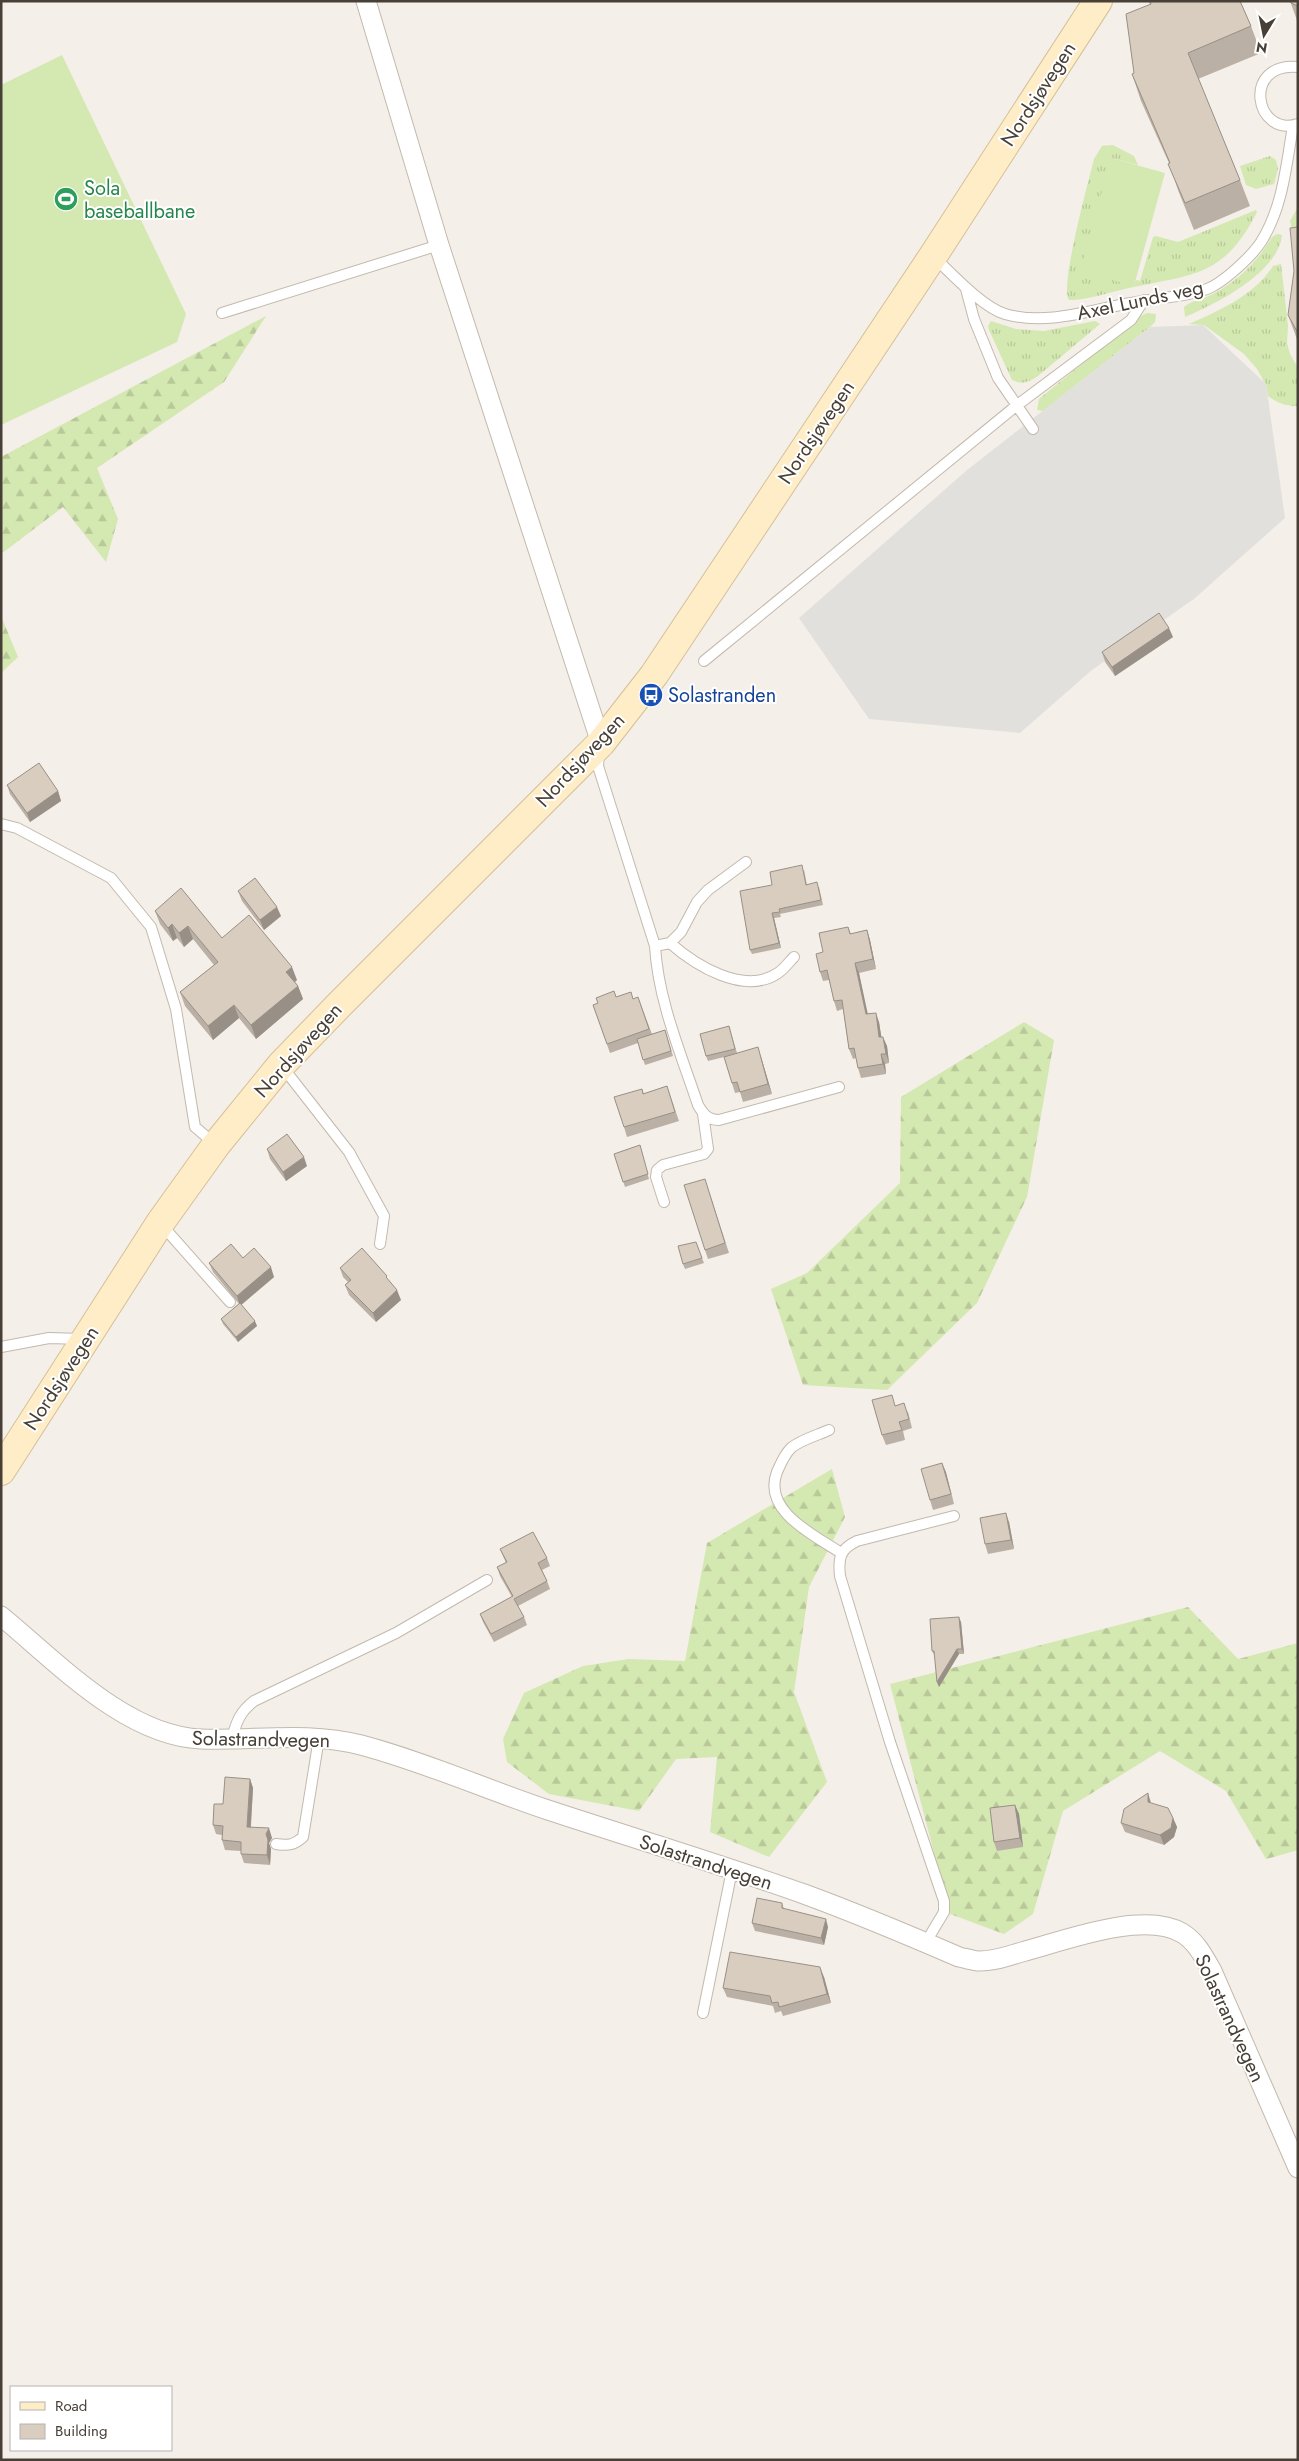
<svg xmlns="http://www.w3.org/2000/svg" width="1299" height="2461" viewBox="0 0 1299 2461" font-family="Jost,sans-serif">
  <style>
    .grass { fill: url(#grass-tufts) }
    .forest { fill: url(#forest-firs) }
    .pitch { fill: #d4e8b1 }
    .parking { fill: #e2e0dd }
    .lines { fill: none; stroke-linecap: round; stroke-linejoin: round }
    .lane-casing { stroke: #c3b9ad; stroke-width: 12 }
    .street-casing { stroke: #c3b9ad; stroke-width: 21 }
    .secondary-casing { stroke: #d4c098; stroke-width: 30 }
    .lane { stroke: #fff; stroke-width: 10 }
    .street { stroke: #fff; stroke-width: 19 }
    .secondary { stroke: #ffedc7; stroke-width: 28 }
    .wall { fill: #bbb0a5 }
    .shaded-wall { fill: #989086 }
    .building { fill: #d9cdc0; stroke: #989086 }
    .labels { text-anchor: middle; stroke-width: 4; stroke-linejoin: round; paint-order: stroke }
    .street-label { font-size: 20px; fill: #484037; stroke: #fff }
    .leisure-label { font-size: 20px; fill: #27864d; stroke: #fff; text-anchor: start }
    .transit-label { font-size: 20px; fill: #164399; stroke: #fff; text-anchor: start }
  </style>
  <defs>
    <pattern id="grass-tufts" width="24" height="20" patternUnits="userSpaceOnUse" patternTransform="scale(1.25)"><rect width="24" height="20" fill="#d4e8b1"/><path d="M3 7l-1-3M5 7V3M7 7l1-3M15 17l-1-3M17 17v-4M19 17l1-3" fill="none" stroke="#b8c899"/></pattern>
    <pattern id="forest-firs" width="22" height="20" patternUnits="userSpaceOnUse" patternTransform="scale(1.25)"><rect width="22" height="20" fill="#d4e8b1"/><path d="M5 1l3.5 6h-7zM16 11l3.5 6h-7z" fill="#b8c899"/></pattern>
  </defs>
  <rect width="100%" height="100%" fill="#f4efe8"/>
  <!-- grass -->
  <path class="grass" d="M 1113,145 L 1134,156 L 1138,165 L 1111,158 L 1134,286 L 1136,280 L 1140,281 L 1153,237 L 1156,236 L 1178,242 L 1256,210 L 1257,212 C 1224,277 1194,274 1129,288 C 1110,292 1089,300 1069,300 C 1059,289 1089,179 1094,159 L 1102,146 Z
    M 1270,156 L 1276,160 L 1278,169 L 1274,184 L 1256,189 L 1246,185 L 1240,166 Z
    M 1298,207 L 1298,236 L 1292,230 L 1290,221 Z
    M 1277,234 L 1282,235 C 1278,273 1216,304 1185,317 L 1184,307 C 1192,300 1203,299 1213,294 C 1239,280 1257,262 1272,237 Z
    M 1281,264 L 1288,326 L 1287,343 L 1290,354 L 1298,368 L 1297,406 C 1286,406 1277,403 1268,396 L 1266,385 L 1257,369 L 1244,354 L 1204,325 L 1189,324 C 1219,311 1255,295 1273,266 Z
    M 1147,313 L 1156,314 L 1155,322 L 1150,327 L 1043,411 L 1037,410 L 1039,399 L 1139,317 Z
    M 991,321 L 1016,329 L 1044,331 L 1095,321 L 1100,324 L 1038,376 C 1029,382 1022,385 1012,380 L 989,330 L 988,326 Z"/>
  <!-- forest -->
  <path class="forest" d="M 266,316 L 224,382 L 97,468 L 118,519 L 106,562 L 63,507 L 1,554 L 1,457 Z
    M 1,616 L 18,657 L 1,673 Z
    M 1024,1022 L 1054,1040 L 1027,1197 L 977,1303 L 887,1390 L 803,1385 L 771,1289 L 807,1273 L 900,1183 L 901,1097 Z
    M 832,1469 L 845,1517 L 809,1587 L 794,1692 L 827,1782 L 769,1857 L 710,1832 L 717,1757 L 676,1759 L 639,1811 L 549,1794 L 507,1762 L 503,1739 L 524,1693 L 583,1666 L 629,1659 L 685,1661 L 707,1543 Z
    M 1188,1607 L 1238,1659 L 1298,1643 L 1298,1850 L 1266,1859 L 1226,1791 L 1160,1751 L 1063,1811 L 1033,1914 L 1004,1934 L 950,1914 L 890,1684 Z"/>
  <!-- pitch -->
  <path class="pitch" d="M 62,55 L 186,314 L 177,342 L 1,425 L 1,85 Z
    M 1111,158 L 1165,173 L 1134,286 L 1080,271 Z"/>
  <!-- parking -->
  <path class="parking" d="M 1203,325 L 1266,384 L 1285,518 L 1194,599 L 1092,670 L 1020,733 L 869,719 L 799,618 L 967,470 L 1150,327 Z"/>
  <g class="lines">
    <!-- lane casing -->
    <g class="lane-casing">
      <path id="lane" d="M 1298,67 C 1241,62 1255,138 1298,124
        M 934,257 C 951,273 982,307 1005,314 C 1050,327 1098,307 1143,301 C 1164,297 1186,297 1207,289 C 1223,283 1251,257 1261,242 C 1283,207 1286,166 1293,126
        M 966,289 L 974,319 L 998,378 L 1033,429
        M 222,313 L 439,245
        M 704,661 L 1016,406 L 1131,320 L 1144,300
        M 599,754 L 598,766 L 655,946 C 658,1000 681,1054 698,1105 C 703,1114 708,1120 719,1120 L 839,1087
        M 1,824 L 17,828 L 111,878 L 151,927 L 176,1009 L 195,1127 L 215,1144
        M 670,943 C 695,965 744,996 778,973 C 784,969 789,962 794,957
        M 655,946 L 670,943 L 681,932 L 697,902 L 708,890 L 746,862
        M 281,1065 L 349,1152 L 384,1216 L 380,1244
        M 664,1202 L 656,1177 L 657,1170 L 663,1165 L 704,1154 L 708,1149 L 703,1114
        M 161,1224 L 230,1302
        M 1,1347 L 49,1338 L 82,1339
        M 829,1430 C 818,1435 800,1440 791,1448 C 784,1455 781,1463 777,1472 C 762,1511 814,1535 841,1553
        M 232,1739 C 236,1722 240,1712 254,1701 L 396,1633 L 487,1580
        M 276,1844 C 288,1846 294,1845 303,1837 L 319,1738
        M 926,1942 L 944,1912 L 944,1901 L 890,1742 L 840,1576 C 838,1558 840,1549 857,1541 L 954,1516
        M 703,2013 L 732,1870"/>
    </g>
    <!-- street casing -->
    <g class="street-casing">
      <path id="street" d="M 366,1 L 439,245 L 601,743
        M 1,1616 C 57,1662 126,1736 201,1739 C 255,1741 307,1731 361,1745 C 425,1762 485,1789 548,1810 C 633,1838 720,1864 804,1894 C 856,1913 908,1935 959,1957 C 964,1958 971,1960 977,1961 C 992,1962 1008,1956 1022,1952 C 1063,1941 1144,1910 1182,1933 C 1196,1941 1204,1957 1212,1971 L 1298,2168"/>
    </g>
    <!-- secondary casing -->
    <g class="secondary-casing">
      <path id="secondary" d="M 1,1471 L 160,1223 L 216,1145 L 281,1065 L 340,1004 L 601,743 L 654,675 L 933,256 L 1098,1"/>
    </g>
    <!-- lane -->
    <use href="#lane" class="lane"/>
    <!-- street -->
    <use href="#street" class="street"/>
    <!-- secondary -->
    <use href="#secondary" class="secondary"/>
  </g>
  <!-- wall -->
  <path class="wall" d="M 1149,1 L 1240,1 L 1251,26 L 1261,53 L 1198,79 L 1240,180 L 1250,206 L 1194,230 L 1178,190 L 1169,163 L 1141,101 L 1132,74 L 1134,73 L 1150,5 Z
    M 1290,1 L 1298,1 L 1298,23 Z
    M 1298,227 L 1298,342 L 1288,315 L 1294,271 Z
    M 1173,637 L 1115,676 L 1105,662 L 1102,652 Z
    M 7,785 L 58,791 L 61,801 L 30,822 L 10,794 Z
    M 804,870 L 807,885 L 819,887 L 823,905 L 780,914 L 781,917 L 774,918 L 781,948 L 752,954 L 750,950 L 772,885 Z
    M 238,891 L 281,916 L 264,930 L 242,901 Z
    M 155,911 L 222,938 L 297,980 L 295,982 L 298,986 L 303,999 L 256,1039 L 239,1018 L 213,1040 L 185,1006 L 180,992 L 214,965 L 193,939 L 184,947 L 177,938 L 173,941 L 160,924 Z
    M 848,927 L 851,934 L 867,930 L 870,940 L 876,969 L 859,973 L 867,1014 L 879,1022 L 881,1037 L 887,1046 L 889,1063 L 885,1064 L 886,1074 L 861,1078 L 858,1068 L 856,1058 L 853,1059 L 849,1049 L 843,1009 L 837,1011 L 834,1001 L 829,980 L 823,981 L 820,972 L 823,952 Z
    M 616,997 L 633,999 L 638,997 L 652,1034 L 665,1030 L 673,1056 L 645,1065 L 638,1043 L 610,1053 L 593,1005 Z
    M 729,1026 L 737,1053 L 761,1057 L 772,1094 L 743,1102 L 740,1092 L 735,1093 L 724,1057 L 708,1061 L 706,1056 Z
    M 667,1086 L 679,1121 L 627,1137 L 624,1127 L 642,1089 L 644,1094 Z
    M 640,1145 L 649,1179 L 625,1187 L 614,1154 Z
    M 267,1149 L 307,1166 L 286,1181 L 270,1159 Z
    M 705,1179 L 729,1253 L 708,1259 L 705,1250 Z
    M 243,1258 L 274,1277 L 241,1305 L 257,1326 L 238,1342 L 223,1324 L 221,1319 L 239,1304 L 213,1272 L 209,1263 Z
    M 702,1258 L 704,1263 L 685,1269 L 683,1264 Z
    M 340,1268 L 401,1300 L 376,1322 L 349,1295 L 345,1285 L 348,1282 L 343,1277 Z
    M 896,1405 L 908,1412 L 912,1428 L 903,1431 L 905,1440 L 886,1445 L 882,1435 Z
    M 942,1463 L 954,1504 L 933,1510 L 930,1500 Z
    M 1009,1522 L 1014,1549 L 988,1554 L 985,1544 Z
    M 500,1549 L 547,1558 L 550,1566 L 542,1570 L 547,1581 L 550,1589 L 518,1606 L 524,1617 L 527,1625 L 494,1642 L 483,1622 L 480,1614 L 512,1597 L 500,1576 L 497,1567 L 506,1563 Z
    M 961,1622 L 964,1654 L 959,1654 L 939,1687 L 935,1656 L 932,1651 Z
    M 250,1779 L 253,1788 L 251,1827 L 272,1838 L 269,1843 L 271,1849 L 270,1865 L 244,1863 L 241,1854 L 241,1851 L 225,1850 L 222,1840 L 222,1835 L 216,1834 L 213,1825 L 223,1804 Z
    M 1151,1803 L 1173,1818 L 1177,1827 L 1174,1837 L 1164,1845 L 1125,1832 L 1121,1823 Z
    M 1015,1805 L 1019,1814 L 1023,1847 L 997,1851 L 994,1842 Z
    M 782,1903 L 784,1909 L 828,1927 L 824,1945 L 755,1931 L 752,1923 Z
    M 824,1977 L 831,2003 L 783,2016 L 781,2011 L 775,2013 L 773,2006 L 727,1997 L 723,1988 Z"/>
  <!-- shaded-wall -->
  <path class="shaded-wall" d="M 1169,628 L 1173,637 L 1115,676 L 1112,667 Z
    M 58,791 L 61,801 L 30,822 L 27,813 Z
    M 277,907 L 281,916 L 264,930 L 260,920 Z
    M 772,913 L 774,918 L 781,948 L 779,943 Z
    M 172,924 L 177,938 L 173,941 L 168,928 Z
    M 188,926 L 193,939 L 184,947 L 179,933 Z
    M 867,930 L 870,940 L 876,969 L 873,959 Z
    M 855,963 L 859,973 L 870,1024 L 866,1014 Z
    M 292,967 L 297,980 L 291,985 L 286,972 Z
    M 298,986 L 303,999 L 256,1039 L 251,1025 Z
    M 234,1005 L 239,1018 L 213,1040 L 208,1026 Z
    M 876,1013 L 879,1022 L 883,1047 L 879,1037 Z
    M 883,1037 L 887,1046 L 889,1063 L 886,1054 Z
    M 758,1047 L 761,1057 L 772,1094 L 768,1084 Z
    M 881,1054 L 885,1064 L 886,1074 L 883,1064 Z
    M 304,1157 L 307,1166 L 286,1181 L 283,1172 Z
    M 271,1267 L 274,1277 L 240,1306 L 237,1296 Z
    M 397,1290 L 401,1300 L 376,1322 L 373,1313 Z
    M 255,1321 L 257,1326 L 238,1342 L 236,1337 Z
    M 942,1463 L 946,1472 L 954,1504 L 951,1494 Z
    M 1006,1513 L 1009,1522 L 1014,1549 L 1011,1540 Z
    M 959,1617 L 961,1622 L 964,1654 L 962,1649 Z
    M 957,1649 L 959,1654 L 939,1687 L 937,1682 Z
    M 250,1779 L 253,1788 L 250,1836 L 247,1827 Z
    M 1148,1793 L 1151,1803 L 1148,1802 Z
    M 1015,1805 L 1019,1814 L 1023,1847 L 1020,1838 Z
    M 1173,1818 L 1177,1827 L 1174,1837 L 1164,1845 L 1160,1835 Z
    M 269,1828 L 272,1838 L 269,1843 L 271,1849 L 270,1865 L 267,1855 L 266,1834 Z
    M 826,1919 L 828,1927 L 824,1945 L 821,1938 Z
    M 820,1967 L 824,1977 L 831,2003 L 827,1994 Z"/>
  <!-- building -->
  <path class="building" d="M 1150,1 L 1240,1 L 1251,26 L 1188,53 L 1240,180 L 1185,203 L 1168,164 L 1170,163 L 1132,74 L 1134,73 L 1126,14 L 1151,4 Z
    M 1290,1 L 1298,1 L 1298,6 L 1291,3 Z
    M 1298,227 L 1298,333 L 1288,315 L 1294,271 L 1290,228 Z
    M 1159,613 L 1169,628 L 1112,667 L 1102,652 Z
    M 39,763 L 58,791 L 27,813 L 7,785 Z
    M 802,865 L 806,885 L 817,882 L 821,900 L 779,909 L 780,912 L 772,913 L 779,943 L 750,950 L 740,891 L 772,885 L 770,872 Z
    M 255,878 L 277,907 L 260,920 L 238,891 Z
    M 181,888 L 222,938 L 249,915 L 292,967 L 286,972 L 298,986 L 251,1025 L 234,1005 L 208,1026 L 180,992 L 218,962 L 188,926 L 179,933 L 172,924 L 168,928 L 155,911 Z
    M 848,927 L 850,934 L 867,930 L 873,959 L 855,963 L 866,1014 L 876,1013 L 879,1037 L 883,1037 L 886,1054 L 881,1054 L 883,1064 L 858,1068 L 854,1048 L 849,1049 L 842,1000 L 834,1001 L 827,970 L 820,972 L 816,954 L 823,952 L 819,933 Z
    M 614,991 L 616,997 L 631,992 L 633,999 L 638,997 L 649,1029 L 607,1044 L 593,1005 L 598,1003 L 596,998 Z
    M 729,1026 L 735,1049 L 706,1056 L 700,1034 Z
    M 665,1030 L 671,1051 L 643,1060 L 637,1039 Z
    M 758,1047 L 768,1084 L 740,1092 L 737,1082 L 732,1083 L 724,1057 Z
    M 667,1086 L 675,1112 L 624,1127 L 614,1097 L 642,1089 L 643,1094 Z
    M 287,1134 L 304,1157 L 283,1172 L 267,1149 Z
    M 640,1145 L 648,1174 L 623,1182 L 614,1154 Z
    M 705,1179 L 725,1243 L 705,1250 L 684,1185 Z
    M 696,1242 L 702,1258 L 683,1264 L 678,1246 Z
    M 231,1244 L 243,1258 L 254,1248 L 271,1267 L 237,1296 L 209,1263 Z
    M 362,1248 L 387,1276 L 386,1277 L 397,1290 L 373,1313 L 345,1285 L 351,1280 L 340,1268 Z
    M 240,1303 L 255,1321 L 236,1337 L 221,1319 Z
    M 892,1395 L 895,1406 L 904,1403 L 909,1419 L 899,1422 L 902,1430 L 882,1435 L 872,1400 Z
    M 942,1463 L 951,1494 L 930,1500 L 921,1469 Z
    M 1006,1513 L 1011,1540 L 985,1544 L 980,1518 Z
    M 533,1532 L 547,1558 L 538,1563 L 547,1581 L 514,1599 L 524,1617 L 491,1634 L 480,1614 L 513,1596 L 497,1567 L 507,1562 L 500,1549 Z
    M 959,1617 L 962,1649 L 957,1649 L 937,1682 L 934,1651 L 932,1651 L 930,1619 Z
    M 225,1777 L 250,1779 L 247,1827 L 269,1828 L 266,1834 L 268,1840 L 267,1855 L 241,1854 L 241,1842 L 222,1840 L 223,1826 L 213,1825 L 214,1804 L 223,1804 Z
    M 1148,1793 L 1148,1802 L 1168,1808 L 1173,1818 L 1171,1828 L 1160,1835 L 1121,1823 L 1124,1809 Z
    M 1015,1805 L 1020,1838 L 994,1842 L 990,1808 Z
    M 757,1898 L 782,1903 L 782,1908 L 826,1919 L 821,1938 L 752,1923 Z
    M 730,1952 L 820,1967 L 827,1994 L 779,2007 L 778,2002 L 772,2003 L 770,1996 L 723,1988 Z"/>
  <!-- icons -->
  <defs>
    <g id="stadium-disc" transform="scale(1.25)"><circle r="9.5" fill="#2e9e5b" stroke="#fff"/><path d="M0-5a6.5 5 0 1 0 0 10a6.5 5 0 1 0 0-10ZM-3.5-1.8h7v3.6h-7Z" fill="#fff"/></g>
    <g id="bus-disc" transform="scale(1.25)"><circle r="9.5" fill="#1a4fb4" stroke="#fff"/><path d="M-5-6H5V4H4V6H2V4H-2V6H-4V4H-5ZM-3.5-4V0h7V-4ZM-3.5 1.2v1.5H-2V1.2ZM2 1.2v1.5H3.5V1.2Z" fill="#fff"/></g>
  </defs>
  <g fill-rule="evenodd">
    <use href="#stadium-disc" x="66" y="199"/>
    <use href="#bus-disc" x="651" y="695"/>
  </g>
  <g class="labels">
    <!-- street labels -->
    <g class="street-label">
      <text transform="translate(1038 94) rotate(-57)" y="7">Nordsjøvegen</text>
      <text transform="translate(1140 300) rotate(-12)" y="7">Axel Lunds veg</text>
      <text transform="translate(816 432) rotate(-56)" y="7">Nordsjøvegen</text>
      <text transform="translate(580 760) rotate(-47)" y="7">Nordsjøvegen</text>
      <text transform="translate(298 1050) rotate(-48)" y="7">Nordsjøvegen</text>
      <text transform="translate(61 1378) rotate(-57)" y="7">Nordsjøvegen</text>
      <text transform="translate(261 1739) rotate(1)" y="7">Solastrandvegen</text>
      <text transform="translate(706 1862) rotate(18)" y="7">Solastrandvegen</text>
      <text transform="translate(1230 2018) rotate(65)" y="7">Solastrandvegen</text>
    </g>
    <!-- leisure labels -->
    <g class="leisure-label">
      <text x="84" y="195">Sola<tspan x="84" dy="23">baseballbane</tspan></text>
    </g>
    <!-- transit labels -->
    <g class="transit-label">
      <text x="668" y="702">Solastranden</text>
    </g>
  </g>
  <!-- border -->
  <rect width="1299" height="2461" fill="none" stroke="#484037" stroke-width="5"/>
  <!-- legend -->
  <rect x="10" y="2386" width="162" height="65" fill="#ffffff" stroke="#b6b3af"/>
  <rect x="20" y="2402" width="25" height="8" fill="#ffedc7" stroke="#b6b3af"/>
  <text x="55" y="2411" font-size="15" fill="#484037">Road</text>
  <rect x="20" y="2424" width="25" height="15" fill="#d9cdc0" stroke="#b6b3af"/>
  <text x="55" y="2436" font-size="15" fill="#484037">Building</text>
  <!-- north arrow -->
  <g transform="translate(1264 35) rotate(190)" stroke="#ffffff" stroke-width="4" paint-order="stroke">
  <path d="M0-4L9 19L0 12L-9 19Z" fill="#484037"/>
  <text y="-8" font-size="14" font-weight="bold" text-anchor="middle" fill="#484037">N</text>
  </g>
</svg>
